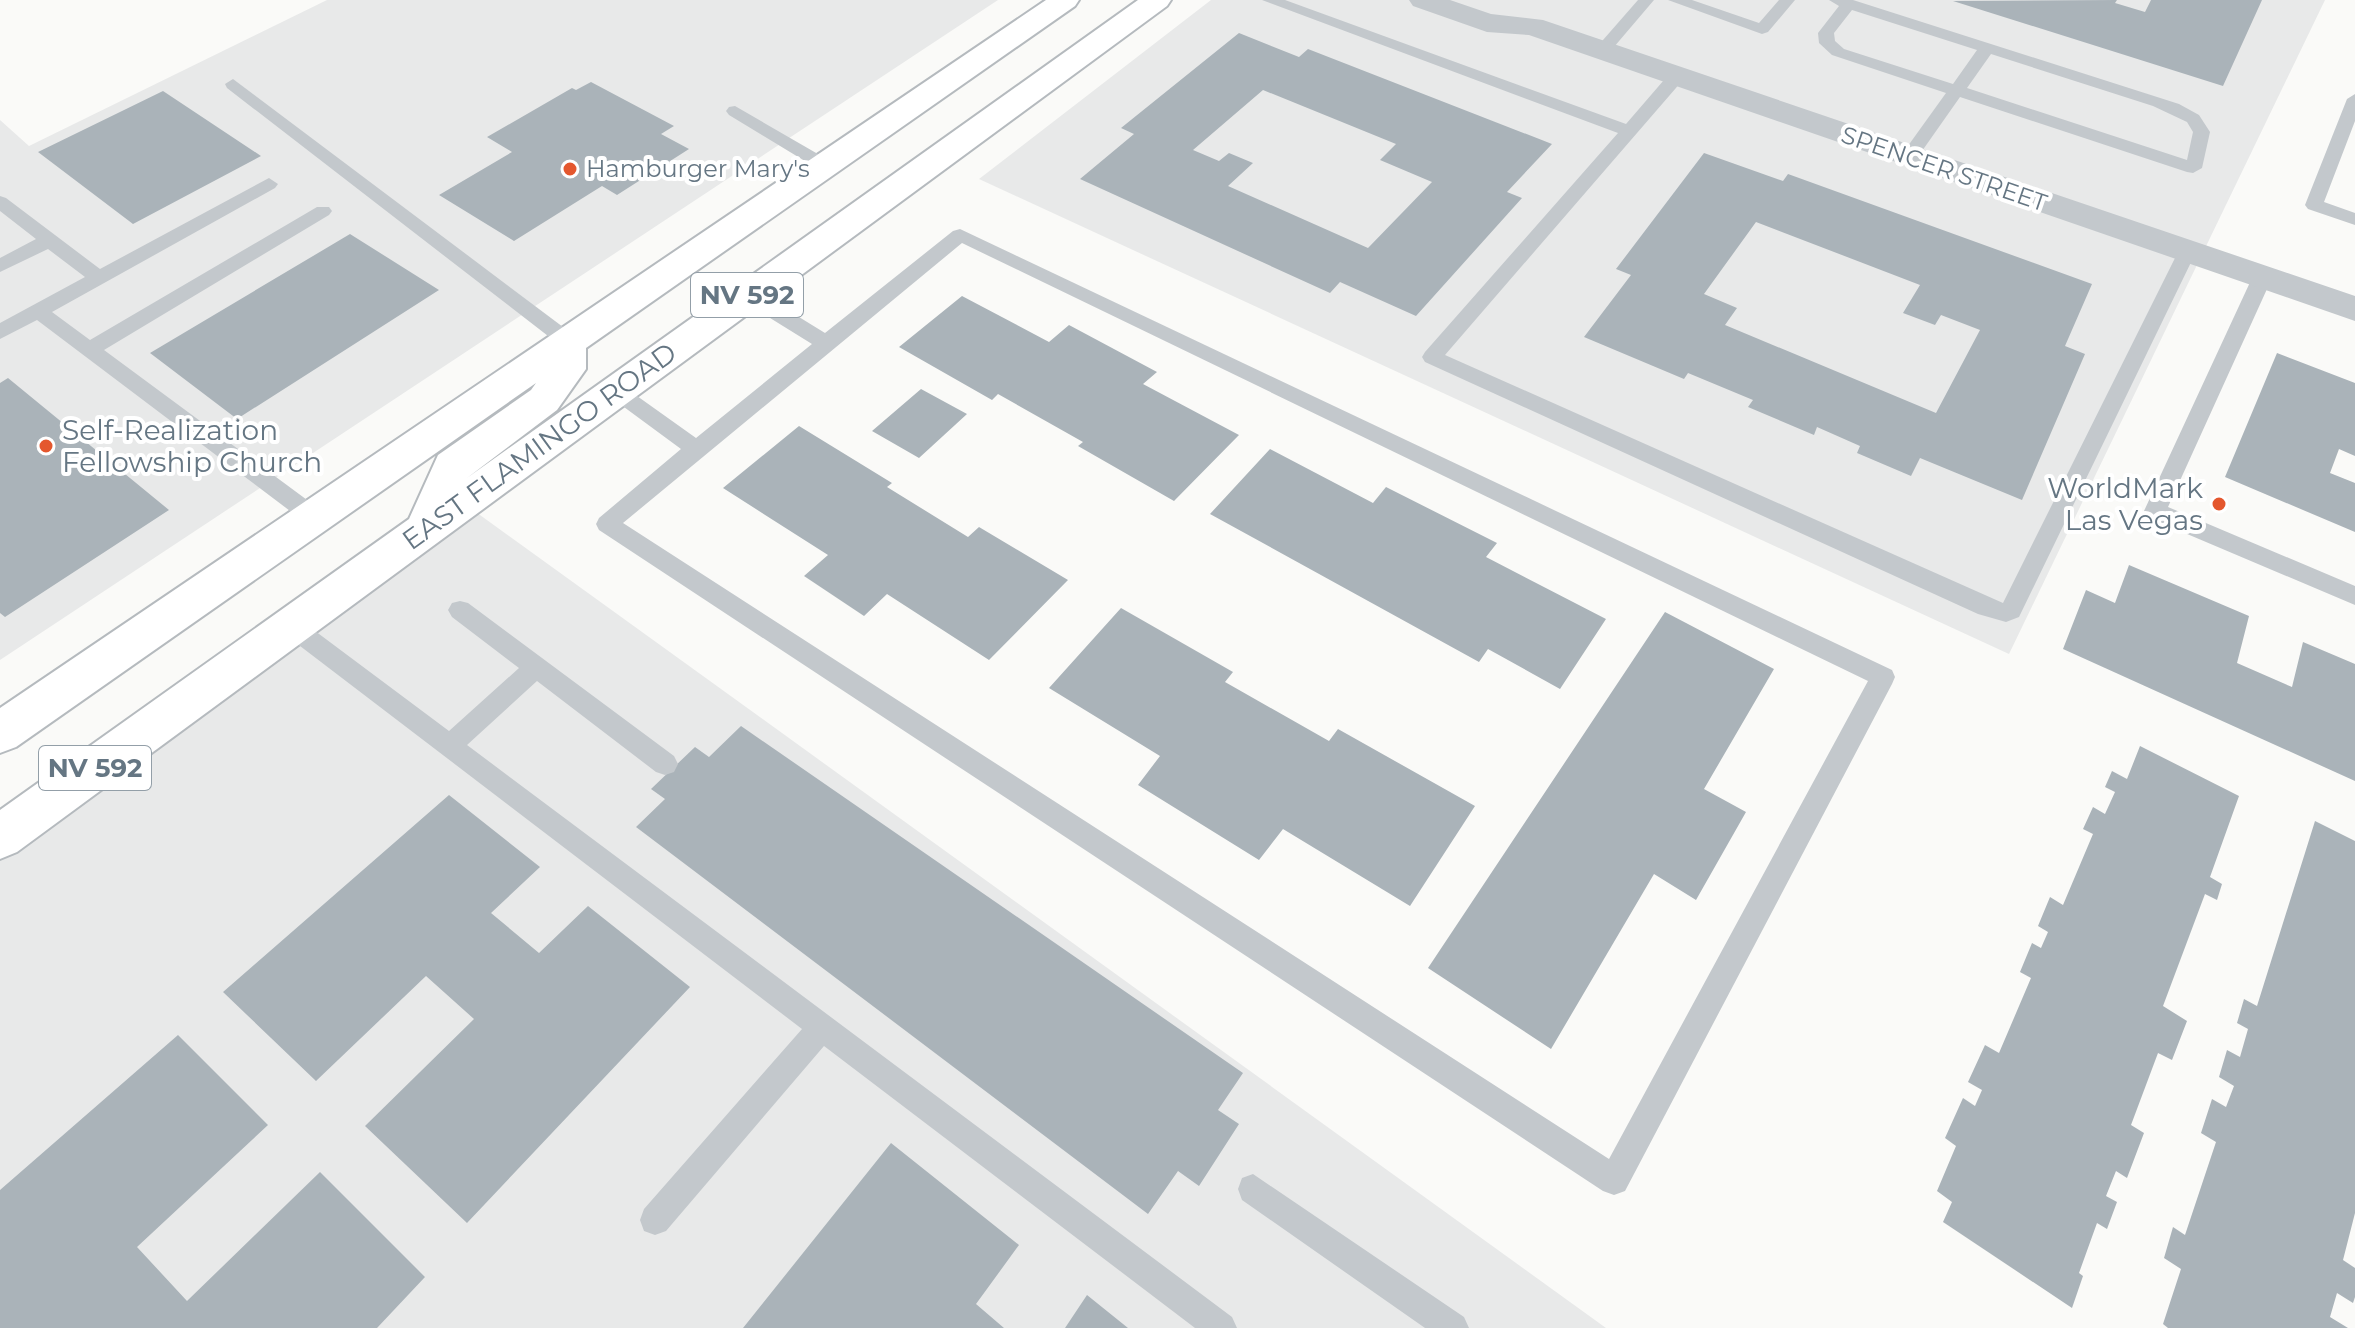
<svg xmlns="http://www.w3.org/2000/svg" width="2355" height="1328" viewBox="0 0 2355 1328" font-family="Montserrat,sans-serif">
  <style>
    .built { fill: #e8e9e9 }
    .building { fill: #aab3b9; fill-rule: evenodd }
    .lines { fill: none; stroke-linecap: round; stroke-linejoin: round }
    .primary-casing { stroke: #b5babe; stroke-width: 4 }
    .service { fill: #c3c8cc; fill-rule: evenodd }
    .tertiary { fill: #c3c8cc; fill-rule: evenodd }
    .primary { fill: #fff; fill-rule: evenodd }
    .poi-dot { fill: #e4572e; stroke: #fff; stroke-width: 3 }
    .labels { text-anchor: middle; stroke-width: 8; stroke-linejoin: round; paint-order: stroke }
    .far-poi-label { font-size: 24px; fill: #657683; stroke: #fff; text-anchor: start }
    .far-street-label { font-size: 24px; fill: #657683; stroke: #fff }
    .shield { fill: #fff; stroke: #939fa8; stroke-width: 2 }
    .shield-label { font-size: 26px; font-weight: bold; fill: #657683 }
    .poi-label { font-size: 28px; fill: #657683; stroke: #fff; text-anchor: start }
    .street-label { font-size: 28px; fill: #657683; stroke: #fff }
  </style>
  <rect width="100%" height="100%" fill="#fafaf8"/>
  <!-- built -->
  <path class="built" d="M 327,0 L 998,0 L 0,660 L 0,120 L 29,146 Z
    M 1211,0 L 2325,0 L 2009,654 L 979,179 Z
    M 462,502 L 1606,1328 L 0,1328 L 0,837 Z"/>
  <!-- building -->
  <path class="building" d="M 2117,0 L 2115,3 L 2145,12 L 2151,0 L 2262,0 L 2223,86 L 1953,1 Z
    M 1239,33 L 1299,57 L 1308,49 L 1552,144 L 1507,192 L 1522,198 L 1416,316 L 1340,282 L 1330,293 L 1080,179 L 1134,134 L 1121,128 ZM 1263,90 L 1396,144 L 1380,160 L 1432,182 L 1368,248 L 1228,186 L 1253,163 L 1229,153 L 1219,161 L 1193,150 Z
    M 591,82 L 674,126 L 661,134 L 689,149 L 617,195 L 602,186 L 514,241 L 439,195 L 512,152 L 487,137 L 572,88 L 576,90 Z
    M 163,91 L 261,156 L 133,224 L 38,152 Z
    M 1704,153 L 1783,181 L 1788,174 L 2092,284 L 2065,346 L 2085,354 L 2022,500 L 1920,458 L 1911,476 L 1857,453 L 1860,446 L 1817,427 L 1814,435 L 1748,407 L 1753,400 L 1688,373 L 1684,379 L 1584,337 L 1631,275 L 1616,269 ZM 1756,222 L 1920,285 L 1903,313 L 1935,325 L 1941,315 L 1980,330 L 1936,413 L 1725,325 L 1737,308 L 1704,294 Z
    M 350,234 L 439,290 L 237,419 L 150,353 Z
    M 962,296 L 1049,342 L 1069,325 L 1157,372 L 1143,384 L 1239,435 L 1174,501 L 1078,446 L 1083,442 L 998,394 L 992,400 L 899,347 Z
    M 2277,353 L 2355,383 L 2355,456 L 2339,449 L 2330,473 L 2355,483 L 2355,532 L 2225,477 Z
    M 8,378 L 169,510 L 5,617 L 0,613 L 0,383 Z
    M 921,389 L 967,414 L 919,458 L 872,431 Z
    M 799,426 L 892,483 L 887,487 L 968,537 L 979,527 L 1068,580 L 989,660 L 887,594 L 864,616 L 804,576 L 828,555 L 723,488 Z
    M 1270,449 L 1373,503 L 1386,487 L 1497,543 L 1486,557 L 1606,619 L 1560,689 L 1488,649 L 1479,662 L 1210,514 Z
    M 2129,565 L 2249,616 L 2237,663 L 2292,687 L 2303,642 L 2355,664 L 2355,781 L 2063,649 L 2086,590 L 2115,603 Z
    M 1121,608 L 1233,672 L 1225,682 L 1329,741 L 1338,729 L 1475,806 L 1410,906 L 1283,829 L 1259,860 L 1138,785 L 1160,756 L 1049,688 Z
    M 1665,612 L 1774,669 L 1704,789 L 1746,812 L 1696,900 L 1654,874 L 1551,1049 L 1428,968 Z
    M 741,726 L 1243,1073 L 1218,1110 L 1239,1124 L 1199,1186 L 1178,1171 L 1148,1214 L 636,827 L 665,799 L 651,789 L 695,747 L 709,757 Z
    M 2140,746 L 2239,796 L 2210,877 L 2222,884 L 2217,900 L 2205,894 L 2163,1006 L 2187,1021 L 2172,1060 L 2158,1053 L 2131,1125 L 2144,1133 L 2127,1178 L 2116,1171 L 2106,1196 L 2117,1202 L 2107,1229 L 2097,1223 L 2079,1273 L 2083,1276 L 2072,1308 L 1943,1222 L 1952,1202 L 1937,1191 L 1956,1146 L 1945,1138 L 1963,1098 L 1975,1106 L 1982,1090 L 1968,1082 L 1985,1045 L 1999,1053 L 2031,978 L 2020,972 L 2032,943 L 2041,948 L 2048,932 L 2038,926 L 2050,897 L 2063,905 L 2093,834 L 2083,829 L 2093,807 L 2105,814 L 2115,792 L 2105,787 L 2112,771 L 2127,779 Z
    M 449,795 L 540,867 L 491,913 L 539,953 L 588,906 L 690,987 L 467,1223 L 365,1126 L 474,1019 L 426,976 L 316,1081 L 223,992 Z
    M 2315,821 L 2355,841 L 2355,1213 L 2343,1260 L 2355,1268 L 2355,1297 L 2353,1303 L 2337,1293 L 2330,1317 L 2348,1328 L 2168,1328 L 2163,1324 L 2181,1269 L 2164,1258 L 2173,1227 L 2185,1235 L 2216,1142 L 2201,1133 L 2212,1099 L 2226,1107 L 2234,1086 L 2219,1077 L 2227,1050 L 2240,1057 L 2248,1029 L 2237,1023 L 2244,999 L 2257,1006 Z
    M 178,1035 L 268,1125 L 137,1247 L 187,1301 L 320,1172 L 425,1277 L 377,1328 L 0,1328 L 0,1190 Z
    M 891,1143 L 1019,1245 L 976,1304 L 1004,1328 L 743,1328 Z
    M 1087,1295 L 1128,1328 L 1065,1328 Z"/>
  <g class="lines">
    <!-- primary casing -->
    <g class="primary-casing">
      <path id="primary" d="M 1046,0 L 1079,0 L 1075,6 L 586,348 L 586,369 L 557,410 L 467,478 L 1138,0 L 1171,0 L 1167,6 L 17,852 L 0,859 L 0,810 L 409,519 L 438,455 L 531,390 L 536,383 L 16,747 L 0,753 L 0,708 Z"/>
    </g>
    <!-- service -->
    <path class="service" d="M 1262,0 L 1285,0 L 1626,124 L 1670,73 L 1682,73 L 1684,77 L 1682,81 L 1445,355 L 2003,603 L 2178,252 L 2180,248 L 2194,248 L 2196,252 L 2019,617 L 2006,622 L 1978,614 L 1425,362 L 1422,357 L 1425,352 L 1618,133 Z
      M 1638,0 L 1654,0 L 1608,54 L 1596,54 L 1596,48 Z
      M 1668,0 L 1692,0 L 1759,23 L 1779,0 L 1795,0 L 1768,32 L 1762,34 Z
      M 1829,0 L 1853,0 L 2179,104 L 2199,115 L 2210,132 L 2202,168 L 2193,173 L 2187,172 L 1960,97 L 1915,161 L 1903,161 L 1900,157 L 1946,93 L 1832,55 L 1819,43 L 1818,33 L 1839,6 ZM 1852,10 L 1977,50 L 1953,84 L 1844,49 L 1835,41 L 1834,33 ZM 1991,54 L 2153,106 L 2187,122 L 2193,132 L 2187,160 L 1967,88 Z
      M 233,79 L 575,336 L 578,341 L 575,346 L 561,346 L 227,88 L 225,84 Z
      M 2355,94 L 2355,121 L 2324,202 L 2355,213 L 2355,225 L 2308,209 L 2305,205 L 2347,99 Z
      M 735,106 L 830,161 L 833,165 L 824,170 L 818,169 L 729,115 L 726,111 L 729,107 Z
      M 269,178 L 278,184 L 275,188 L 52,312 L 90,340 L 317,207 L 329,207 L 332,211 L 329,215 L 104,350 L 322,511 L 325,517 L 322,523 L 314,525 L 306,523 L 37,320 L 0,339 L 0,323 L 85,277 L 48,249 L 0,272 L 0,258 L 36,239 L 0,211 L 0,196 L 6,198 L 100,269 Z
      M 960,229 L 1892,670 L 1895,677 L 1892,684 L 1625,1191 L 1614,1195 L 1603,1191 L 599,530 L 596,524 L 599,518 L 681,449 L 609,396 L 606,391 L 609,386 L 623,386 L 696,438 L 812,344 L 741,300 L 738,295 L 741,290 L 755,290 L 825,333 L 953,231 ZM 962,243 L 1868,681 L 1609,1159 L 623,523 Z
      M 2262,272 L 2272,278 L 2168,507 L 2355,586 L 2355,605 L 2147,517 L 2144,511 L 2252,278 Z
      M 460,601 L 468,603 L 674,756 L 678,764 L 674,772 L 665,775 L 656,772 L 537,681 L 467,745 L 1232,1317 L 1237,1328 L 1195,1328 L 824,1046 L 666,1231 L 655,1235 L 644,1231 L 640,1220 L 644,1209 L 802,1029 L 283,633 L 279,626 L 283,619 L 291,616 L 299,619 L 449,731 L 519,668 L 452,617 L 448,610 L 452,603 Z
      M 1253,1174 L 1464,1317 L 1469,1328 L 1425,1328 L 1242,1200 L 1238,1189 L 1242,1178 Z"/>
    <!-- tertiary -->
    <path class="tertiary" d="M 1409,0 L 1450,0 L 1491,14 L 1543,20 L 2355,296 L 2355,321 L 1529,35 L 1487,32 L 1413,6 Z"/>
    <!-- primary -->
    <use href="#primary" class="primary"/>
  </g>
  <!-- markers -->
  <g class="poi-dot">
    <circle cx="570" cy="169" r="8"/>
    <circle cx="46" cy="446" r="8"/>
    <circle cx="2219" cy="504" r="8"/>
  </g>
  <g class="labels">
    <!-- far-poi labels -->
    <g class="far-poi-label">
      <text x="586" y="177">Hamburger Mary's</text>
    </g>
    <!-- far-street labels -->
    <g class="far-street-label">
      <text transform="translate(1944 169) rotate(19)" y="8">SPENCER STREET</text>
    </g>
    <!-- shield labels -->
    <g class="shield">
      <rect x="691" y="273" width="112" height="44" rx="6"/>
      <rect x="39" y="746" width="112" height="44" rx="6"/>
    </g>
    <g class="shield-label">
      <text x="747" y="304">NV 592</text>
      <text x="95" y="777">NV 592</text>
    </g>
    <!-- poi labels -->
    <g class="poi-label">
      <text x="62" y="440">Self-Realization<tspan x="62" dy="32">Fellowship Church</tspan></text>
      <text x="2203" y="498" text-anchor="end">WorldMark<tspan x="2203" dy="32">Las Vegas</tspan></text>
    </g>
    <!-- street labels -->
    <g class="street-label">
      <text transform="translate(539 446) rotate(-36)" y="10">EAST FLAMINGO ROAD</text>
    </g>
  </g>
</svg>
